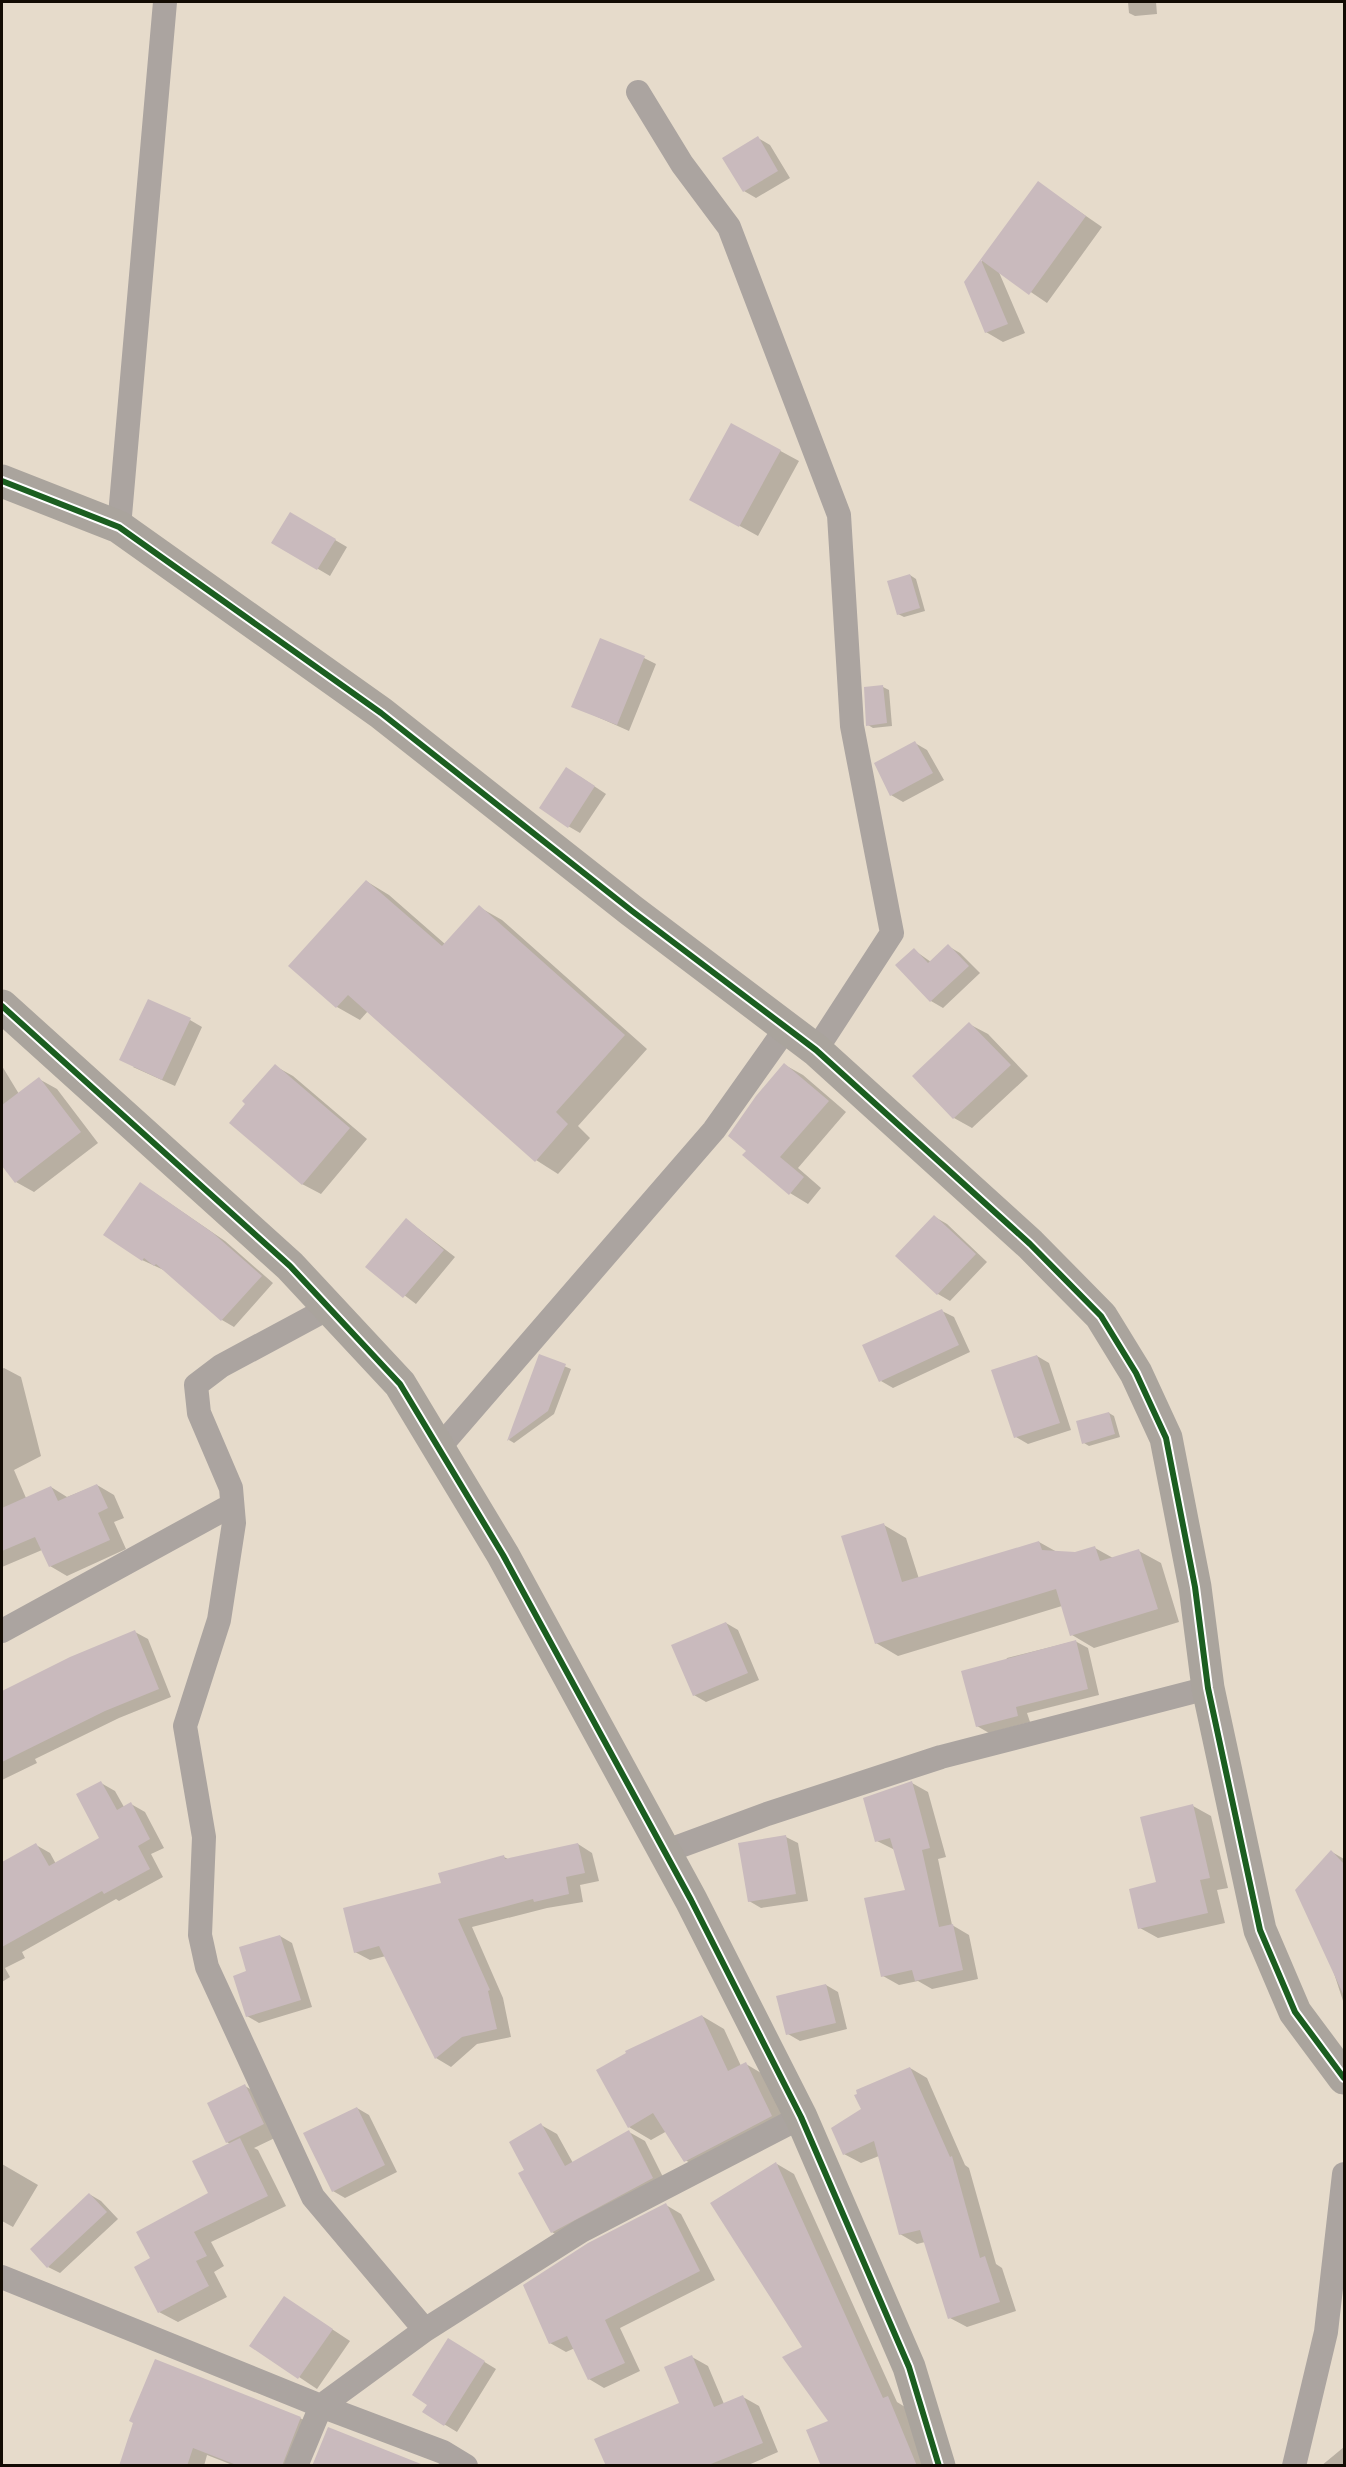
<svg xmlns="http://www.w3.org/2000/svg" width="1346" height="2467" viewBox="0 0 1346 2467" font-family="'Work Sans',sans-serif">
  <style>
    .shadow { fill: #0003 }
    .building { fill: #c9babd }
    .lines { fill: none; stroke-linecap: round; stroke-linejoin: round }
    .street { stroke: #aba4a0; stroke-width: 24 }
    .secondary { stroke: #aaa49d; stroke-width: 33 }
    .cycleway-casing { stroke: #fff; stroke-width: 10 }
    .cycleway { stroke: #1b5e20; stroke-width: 6 }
  </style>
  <rect width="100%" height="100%" fill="#e6dbcb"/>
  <!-- shadow -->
  <path class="shadow" d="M 1128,2 L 1156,2 L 1157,14 L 1135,16 L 1129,13 Z
    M 758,138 L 770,145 L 790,178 L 756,198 L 744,191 L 724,158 Z
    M 1038,183 L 1102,227 L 1047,303 L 998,270 L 1025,333 L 1003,342 L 986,332 L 966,283 Z
    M 732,425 L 799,461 L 758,536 L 709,509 Z
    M 291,514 L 347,547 L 330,576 L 274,543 Z
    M 910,575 L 916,579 L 925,611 L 904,617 L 898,614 Z
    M 644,658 L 656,664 L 629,731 L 573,706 Z
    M 883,687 L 889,690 L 892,726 L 873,728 L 868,725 Z
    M 915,743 L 927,750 L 944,780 L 903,802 L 891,795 Z
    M 579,776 L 606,794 L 580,833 L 568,826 Z
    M 366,881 L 389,895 L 445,944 L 479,907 L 502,920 L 647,1049 L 578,1126 L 590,1138 L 558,1174 L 536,1160 L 368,1011 L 360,1020 L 337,1007 L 291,966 Z
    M 948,946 L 960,953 L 980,973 L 943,1008 L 931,1001 L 914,950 L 931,962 Z
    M 190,1020 L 202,1027 L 175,1086 L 133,1067 Z
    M 969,1024 L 988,1034 L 1028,1076 L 972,1128 L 954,1118 L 914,1076 Z
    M 785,1065 L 803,1075 L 846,1112 L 798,1168 L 821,1188 L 808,1204 L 790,1193 L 745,1155 Z
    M 2,1066 L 19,1094 L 39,1079 L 57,1089 L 98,1143 L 34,1192 L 16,1182 L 2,1163 Z
    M 275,1066 L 293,1076 L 367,1139 L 321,1194 L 302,1184 L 248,1104 Z
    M 152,1191 L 225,1241 L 273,1283 L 234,1327 L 222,1320 L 168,1272 L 142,1260 Z
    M 935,1217 L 947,1224 L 987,1262 L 950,1301 L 938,1294 L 897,1256 Z
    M 407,1220 L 455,1257 L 416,1304 L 367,1267 Z
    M 942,1311 L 954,1317 L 970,1352 L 893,1388 L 881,1381 Z
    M 540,1356 L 571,1369 L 554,1414 L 514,1443 L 509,1440 Z
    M 1037,1356 L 1049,1363 L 1071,1430 L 1028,1444 L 1016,1437 Z
    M 4,1368 L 21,1377 L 41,1456 L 14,1470 L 26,1498 L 51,1487 L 67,1497 L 97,1485 L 114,1495 L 124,1518 L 114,1522 L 126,1549 L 67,1576 L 50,1566 L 42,1550 L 2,1567 L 2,1369 Z
    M 1109,1413 L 1114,1416 L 1120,1437 L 1089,1446 L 1084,1443 Z
    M 884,1525 L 906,1538 L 919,1579 L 1039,1542 L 1057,1552 L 1075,1554 L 1095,1548 L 1113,1558 L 1139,1551 L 1161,1563 L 1179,1622 L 1094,1648 L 1072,1635 L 1062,1606 L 898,1656 L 876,1643 Z
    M 726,1623 L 738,1630 L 759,1680 L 706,1702 L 694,1695 Z
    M 135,1632 L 148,1639 L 171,1697 L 119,1718 L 35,1759 L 37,1763 L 2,1780 L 2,1702 Z
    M 1075,1641 L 1088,1648 L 1099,1695 L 1027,1713 L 1030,1722 L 989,1733 L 977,1726 L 1007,1658 Z
    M 101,1783 L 115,1791 L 124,1807 L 131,1804 L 145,1812 L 164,1848 L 151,1854 L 163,1877 L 119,1901 L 116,1899 L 22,1952 L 25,1958 L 5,1968 L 10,1977 L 2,1982 L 2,1879 L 13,1872 L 36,1845 L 50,1853 L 56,1864 L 101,1839 Z
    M 912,1783 L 928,1792 L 946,1857 L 938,1859 L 952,1925 L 969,1935 L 978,1979 L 932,1989 L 918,1981 L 899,1985 L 883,1976 L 907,1891 L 895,1850 L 877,1841 Z
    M 1193,1806 L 1211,1816 L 1228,1888 L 1217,1890 L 1225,1923 L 1158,1938 L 1140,1928 Z
    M 786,1837 L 798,1843 L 808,1901 L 761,1908 L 749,1901 Z
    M 578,1844 L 592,1853 L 599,1881 L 580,1885 L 583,1902 L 547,1908 L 472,1927 L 503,1998 L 511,2037 L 477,2044 L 451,2067 L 436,2058 L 386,1956 L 370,1960 L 355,1952 L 443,1884 L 504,1857 L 510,1860 Z
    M 1332,1852 L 1344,1859 L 1344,2004 L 1330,1961 Z
    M 280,1936 L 292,1943 L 312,2007 L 259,2023 L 247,2016 L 248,1972 Z
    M 826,1985 L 838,1992 L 847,2029 L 800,2041 L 788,2034 Z
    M 702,2016 L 724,2029 L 741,2066 L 746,2064 L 768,2077 L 793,2129 L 708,2173 L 685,2160 L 667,2131 L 651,2140 L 629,2127 Z
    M 910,2068 L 927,2078 L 965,2165 L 969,2168 L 996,2264 L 1002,2268 L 1016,2311 L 967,2327 L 950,2318 L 925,2242 L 917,2244 L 900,2234 L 879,2156 L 861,2163 L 844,2154 L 863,2110 Z
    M 245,2086 L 264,2097 L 281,2135 L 254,2148 L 258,2150 L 286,2206 L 211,2242 L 224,2266 L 214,2272 L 227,2297 L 178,2322 L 159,2312 L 152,2259 L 210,2194 L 230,2144 L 227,2142 Z
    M 357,2108 L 369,2115 L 397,2172 L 345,2198 L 333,2191 Z
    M 541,2125 L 557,2134 L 573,2163 L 629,2132 L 645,2141 L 667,2185 L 568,2242 L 552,2232 Z
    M 2,2164 L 38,2185 L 13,2227 L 2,2221 Z
    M 777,2164 L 794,2174 L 897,2402 L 905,2407 L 930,2466 L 823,2466 L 830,2422 L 804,2347 Z
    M 89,2194 L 101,2201 L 118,2219 L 60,2273 L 48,2267 Z
    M 666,2205 L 681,2214 L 715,2280 L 620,2328 L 640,2371 L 604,2388 L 589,2379 L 575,2348 L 566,2352 L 550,2343 Z
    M 285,2298 L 350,2341 L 317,2389 L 251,2345 Z
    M 460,2347 L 496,2369 L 457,2432 L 424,2412 Z
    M 692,2357 L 708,2366 L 724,2404 L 743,2397 L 759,2406 L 778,2452 L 746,2466 L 608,2466 L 681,2403 Z
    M 300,2418 L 315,2426 L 300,2466 L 235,2466 L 207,2455 L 204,2466 L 121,2466 Z
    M 1344,2447 L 1344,2466 L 1321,2466 Z"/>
  <!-- building -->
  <path class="building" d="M 758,136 L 778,171 L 743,192 L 722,158 Z
    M 1038,181 L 1086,216 L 1029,295 L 981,260 L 1008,324 L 985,333 L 964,282 Z
    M 731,423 L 781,450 L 739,527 L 689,500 Z
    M 290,512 L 336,539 L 317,570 L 271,543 Z
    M 910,574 L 920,608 L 897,615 L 887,581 Z
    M 600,638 L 645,656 L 617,725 L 571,707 Z
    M 883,685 L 887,723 L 866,726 L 864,687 Z
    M 915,741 L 933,773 L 890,796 L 874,763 Z
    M 566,767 L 595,786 L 568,828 L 539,808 Z
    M 366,880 L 442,946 L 479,905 L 625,1035 L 556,1112 L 568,1124 L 535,1162 L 348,995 L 336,1008 L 288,966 Z
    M 948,944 L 969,966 L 930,1002 L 895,965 L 914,948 L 928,963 Z
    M 148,999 L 191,1018 L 162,1080 L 119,1060 Z
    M 969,1022 L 1011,1065 L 953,1119 L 912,1076 Z
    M 784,1063 L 829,1101 L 780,1157 L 804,1177 L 789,1195 L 742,1155 L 746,1151 L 728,1136 L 756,1096 Z
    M 275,1064 L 350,1128 L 302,1185 L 229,1123 L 245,1104 L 242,1101 Z
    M 39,1077 L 81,1132 L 15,1183 L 2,1166 L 2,1105 Z
    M 140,1182 L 213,1233 L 262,1276 L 221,1321 L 156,1264 L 154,1266 L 144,1258 L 142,1261 L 103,1235 Z
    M 934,1215 L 976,1254 L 937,1295 L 895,1256 Z
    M 406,1218 L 444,1250 L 403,1298 L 365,1267 Z
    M 942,1309 L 959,1345 L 879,1382 L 862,1345 Z
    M 539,1354 L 566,1364 L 548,1411 L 507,1441 Z
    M 1037,1355 L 1060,1423 L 1014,1438 L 991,1370 Z
    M 1109,1412 L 1115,1434 L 1082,1444 L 1076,1421 Z
    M 97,1484 L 108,1508 L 98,1513 L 110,1540 L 49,1567 L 35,1537 L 2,1551 L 2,1508 L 51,1486 L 58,1501 Z
    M 884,1523 L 902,1582 L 1039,1541 L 1042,1550 L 1075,1552 L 1095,1546 L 1100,1561 L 1139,1549 L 1158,1609 L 1070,1636 L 1056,1589 L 875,1644 L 841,1536 Z
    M 726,1622 L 748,1673 L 693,1696 L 671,1645 Z
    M 135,1630 L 159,1689 L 105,1711 L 2,1762 L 2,1691 L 70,1657 Z
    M 1076,1640 L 1088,1689 L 1016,1707 L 1018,1716 L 976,1727 L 961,1671 Z
    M 101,1781 L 117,1810 L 131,1802 L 150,1839 L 138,1846 L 150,1869 L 104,1894 L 102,1891 L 2,1947 L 2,1862 L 36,1843 L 49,1866 L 99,1838 L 76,1794 Z
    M 912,1781 L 930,1848 L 922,1850 L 939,1927 L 953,1924 L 963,1970 L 915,1981 L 912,1970 L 881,1977 L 864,1898 L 905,1890 L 890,1838 L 875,1842 L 863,1798 Z
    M 1193,1804 L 1210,1878 L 1200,1880 L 1208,1913 L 1138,1929 L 1129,1889 L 1156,1882 L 1140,1817 Z
    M 786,1835 L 796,1894 L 748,1902 L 738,1843 Z
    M 578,1843 L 585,1873 L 566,1877 L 569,1894 L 534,1902 L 533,1899 L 458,1919 L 490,1990 L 488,1991 L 497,2029 L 462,2037 L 435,2059 L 379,1946 L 354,1953 L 343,1908 L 441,1883 L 438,1873 L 504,1855 L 505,1859 Z
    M 1331,1850 L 1344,1864 L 1344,1996 L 1295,1890 Z
    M 280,1935 L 301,2000 L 246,2017 L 233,1976 L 246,1971 L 239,1947 Z
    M 826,1984 L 836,2023 L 786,2035 L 776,1996 Z
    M 702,2015 L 728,2071 L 746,2062 L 772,2116 L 684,2162 L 653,2113 L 628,2128 L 596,2070 L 626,2053 L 625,2051 Z
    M 910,2067 L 950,2157 L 952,2156 L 980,2258 L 985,2256 L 1000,2302 L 948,2319 L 920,2230 L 899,2235 L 874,2141 L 843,2155 L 831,2128 L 861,2109 L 854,2095 L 857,2094 L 856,2090 Z
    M 245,2084 L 264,2124 L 226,2143 L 207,2103 Z
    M 357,2107 L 385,2165 L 332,2192 L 303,2133 Z
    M 541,2123 L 565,2166 L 629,2130 L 653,2178 L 551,2233 L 518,2173 L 524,2170 L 509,2142 Z
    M 240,2138 L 268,2196 L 194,2232 L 207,2256 L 196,2261 L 209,2286 L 158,2313 L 134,2267 L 150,2258 L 136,2232 L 208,2193 L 192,2161 Z
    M 776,2162 L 883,2398 L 888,2396 L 917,2466 L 821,2466 L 806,2430 L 828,2421 L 782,2357 L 802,2347 L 710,2203 Z
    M 89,2193 L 107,2212 L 47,2268 L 30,2249 Z
    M 666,2203 L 700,2271 L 605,2320 L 625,2363 L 588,2380 L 567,2336 L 549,2344 L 523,2285 L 588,2243 Z
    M 284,2296 L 333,2329 L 298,2379 L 249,2346 Z
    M 448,2338 L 485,2361 L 444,2426 L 422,2412 L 427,2405 L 412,2395 Z
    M 692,2355 L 714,2407 L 743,2395 L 763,2443 L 706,2466 L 606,2466 L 594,2439 L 679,2403 L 664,2367 Z
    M 155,2359 L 301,2417 L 282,2466 L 239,2466 L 193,2448 L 187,2466 L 119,2466 L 133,2423 L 129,2421 Z
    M 328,2427 L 421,2464 L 421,2466 L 312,2466 Z"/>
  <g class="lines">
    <!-- street -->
    <path class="street" d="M 638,92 L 682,164 L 729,227 L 839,515 L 852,726 L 892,933 L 816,1050
      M 119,527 L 165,2
      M 329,1308 L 221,1366 L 196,1385 L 199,1413 L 231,1488 L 234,1523 L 219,1620 L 185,1726 L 204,1837 L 200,1935 L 207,1967 L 313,2197 L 425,2330
      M 438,1449 L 714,1130 L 787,1027
      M 2,1631 L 232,1505
      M 664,1852 L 767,1814 L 941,1757 L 1208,1688
      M 2,2277 L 321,2406 L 443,2452 L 466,2466
      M 296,2466 L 321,2406 L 425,2330 L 581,2231 L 801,2117
      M 1294,2466 L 1326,2332 L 1344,2174"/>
    <!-- secondary -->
    <path class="secondary" d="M 2,481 L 119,527 L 381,713 L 632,911 L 816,1050 L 1030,1244 L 1101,1316 L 1136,1373 L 1166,1438 L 1195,1587 L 1208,1688 L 1260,1930 L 1295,2012 L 1344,2078
      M 2,1006 L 290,1266 L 400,1384 L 503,1555 L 691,1900 L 801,2117 L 909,2367 L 939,2466"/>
    <!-- cycleway casing -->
    <g class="cycleway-casing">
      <path id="cycleway" d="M 2,481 L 119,527 L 381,713 L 632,911 L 816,1050 L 1030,1244 L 1101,1316 L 1136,1373 L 1166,1438 L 1195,1587 L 1208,1688 L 1260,1930 L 1295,2012 L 1344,2078
        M 2,1006 L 290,1266 L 400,1384 L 503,1555 L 691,1900 L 801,2117 L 909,2367 L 939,2466"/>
    </g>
    <!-- cycleway -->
    <use href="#cycleway" class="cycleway"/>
  </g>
  <!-- border -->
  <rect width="1346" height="2467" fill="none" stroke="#120b03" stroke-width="6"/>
</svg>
